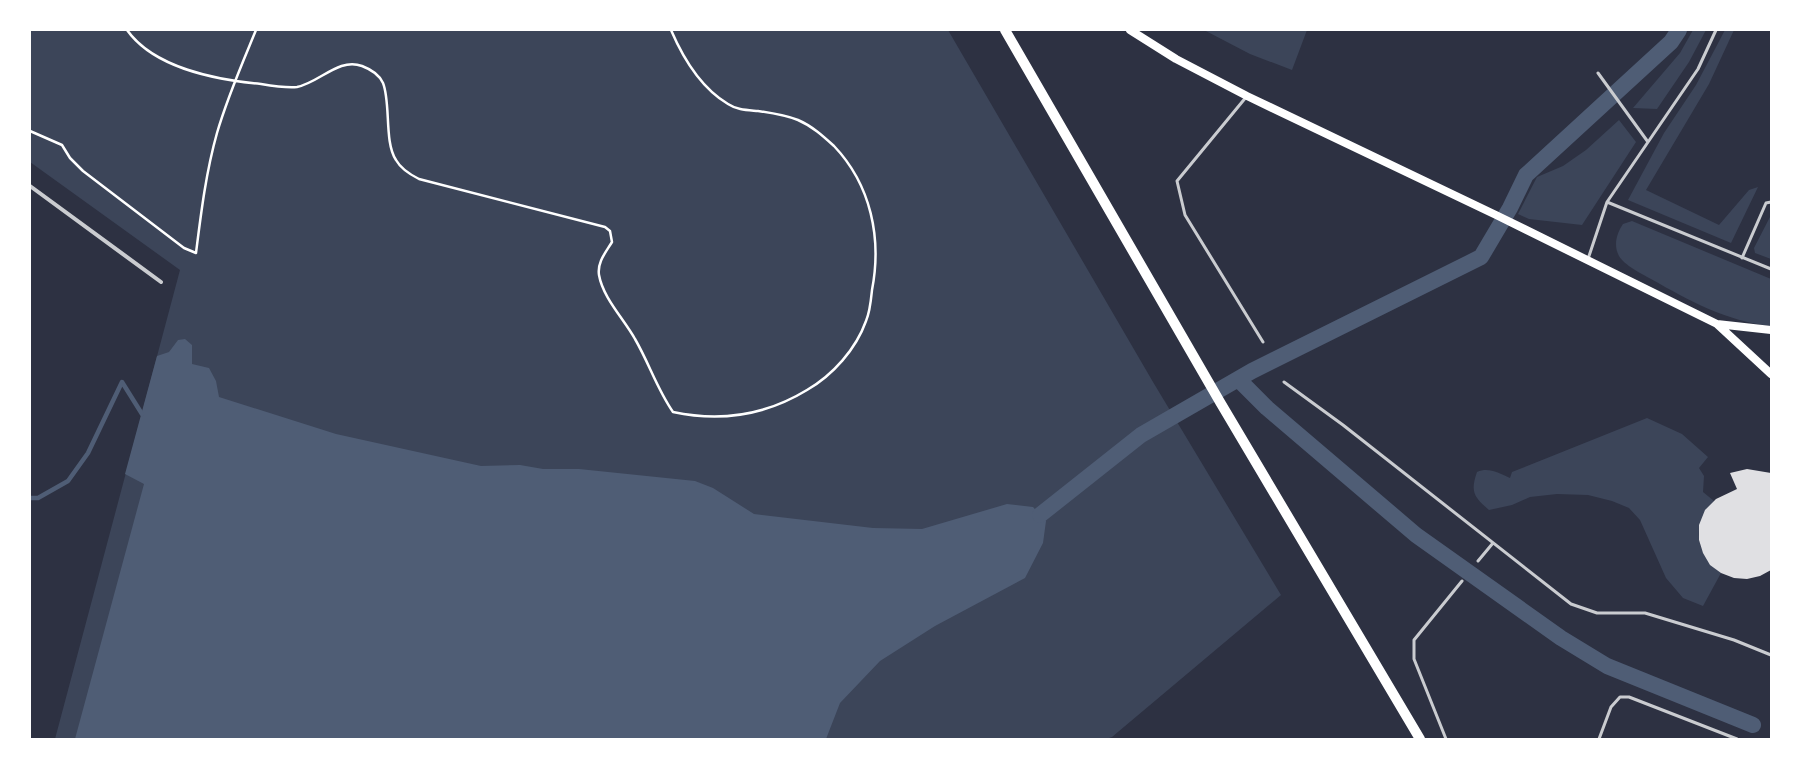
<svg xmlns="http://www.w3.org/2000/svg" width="1801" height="769" viewBox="0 0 1801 769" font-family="Manrope,sans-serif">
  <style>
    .green { fill: #3c4559 }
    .water { fill: #4f5d75 }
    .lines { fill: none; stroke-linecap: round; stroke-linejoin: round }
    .stream { stroke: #4f5d75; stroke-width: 4.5 }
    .canal { stroke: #4f5d75; stroke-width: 16 }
    .building { fill: #e0e0e3 }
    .path { stroke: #fff; stroke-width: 2.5 }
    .service { stroke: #caccd0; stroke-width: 3 }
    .minor { stroke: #caccd0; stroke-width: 4 }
    .secondary { stroke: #fff; stroke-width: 8 }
    .primary { stroke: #fff; stroke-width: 10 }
  </style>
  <rect width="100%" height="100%" fill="#2d3142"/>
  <!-- green -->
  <path class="green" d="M 30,30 L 948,30 L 1153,382 L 1281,595 L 1112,737 L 1106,739 L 55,739 L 180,270 L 30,162 Z
    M 1204,30 L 1307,30 L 1292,70 L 1250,54 Z
    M 1693,30 L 1706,30 L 1689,62 L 1657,109 L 1633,108 L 1680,53 Z
    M 1725,30 L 1734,30 L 1709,84 L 1646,190 L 1719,225 L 1749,190 L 1758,187 L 1731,243 L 1628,200 L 1664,133 L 1696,85 Z
    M 1619,120 L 1636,142 L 1582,225 L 1529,219 L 1518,214 L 1537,177 L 1563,166 L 1586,150 Z
    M 1771,215 L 1771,259 L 1755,253 L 1754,248 Z
    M 1632,221 L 1771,279 L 1771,326 C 1726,321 1690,301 1651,279 C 1642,274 1624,265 1619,256 C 1613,245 1617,233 1623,224 Z
    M 1647,418 L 1682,434 L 1708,457 L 1699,468 L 1704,476 L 1703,492 L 1714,501 C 1691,526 1695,552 1721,573 L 1703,606 L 1683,598 L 1666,578 L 1640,520 L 1629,508 L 1612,501 L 1588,495 L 1557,494 L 1530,497 L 1512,505 L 1489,510 C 1474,497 1470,492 1477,472 C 1489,467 1498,473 1510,478 L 1512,472 Z"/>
  <!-- water -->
  <path class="water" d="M 185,339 L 192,345 L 192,364 L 209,368 L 216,381 L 219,397 L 336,434 L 481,466 L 520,465 L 543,469 L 579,469 L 695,481 L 713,488 L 754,514 L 873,528 L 922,529 L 1007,504 L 1033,507 L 1046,521 L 1043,543 L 1025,578 L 935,626 L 880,661 L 840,703 L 826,739 L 75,739 L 144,484 L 125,474 L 157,356 L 169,352 L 178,340 Z"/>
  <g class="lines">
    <!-- stream -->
    <path class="stream" d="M 30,498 L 38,498 L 68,481 L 88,453 L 122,382 L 142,414"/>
    <!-- canal -->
    <path class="canal" d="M 1238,379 L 1267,408 L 1416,535 L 1561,638 L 1607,666 L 1753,725
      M 1040,515 L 1141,435 L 1252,371 L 1481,257 L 1510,208 L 1526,175 L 1671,42 L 1679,30"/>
  </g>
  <!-- building -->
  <path class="building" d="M 1747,469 L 1771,473 L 1771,570 L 1760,576 L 1747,579 L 1734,578 L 1721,573 L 1710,565 L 1703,553 L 1699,540 L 1699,525 L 1705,510 L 1716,499 L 1737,489 L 1730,473 Z"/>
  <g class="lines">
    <!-- path -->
    <path class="path" d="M 127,30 C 154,68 217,80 261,84 C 273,86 285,88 297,87 C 319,83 339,57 362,66 C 370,69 379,74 383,83 C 391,103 384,142 396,160 C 401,169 411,175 419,179 L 605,227 L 610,231 L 612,242 C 606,252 597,262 599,275 C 603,298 624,319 635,339 C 649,363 657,389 673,412 C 720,422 766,415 807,390 C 833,375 856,349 866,321 C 870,312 871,300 872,290 C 882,238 871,185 834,146 C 823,136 812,126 798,120 C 785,115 772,113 758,111 C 747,110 737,110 728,104 C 701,88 683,58 671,30
      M 30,131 L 62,145 L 70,158 L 83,171 L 184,248 L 196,253 C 201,213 206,172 217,133 C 227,98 242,64 256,30"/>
    <!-- service -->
    <path class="service" d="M 1598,73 L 1648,142
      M 1247,96 L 1177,181 L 1185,215 L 1263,342
      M 1607,202 L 1771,269
      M 1742,258 L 1766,203 L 1771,202
      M 1588,259 L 1607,202 L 1698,69 L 1716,30
      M 1284,382 L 1343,425 L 1571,604 L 1597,613 L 1645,613 L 1734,640 L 1771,655
      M 1478,561 L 1493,543
      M 1446,739 L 1414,659 L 1414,640 L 1462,581
      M 1599,739 L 1611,707 L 1620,697 L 1629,697 L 1737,739"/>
    <!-- minor -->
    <path class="minor" d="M 30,186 L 161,282"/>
    <!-- secondary -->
    <path class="secondary" d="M 1130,30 L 1176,59 L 1247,96 L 1496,215 L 1717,324 L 1771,374
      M 1717,324 L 1771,330"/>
    <!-- primary -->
    <path class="primary" d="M 1005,30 L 1220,402 L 1420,739"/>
  </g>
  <!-- border -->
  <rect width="1801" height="769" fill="none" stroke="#ffffff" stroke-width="62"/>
</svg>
